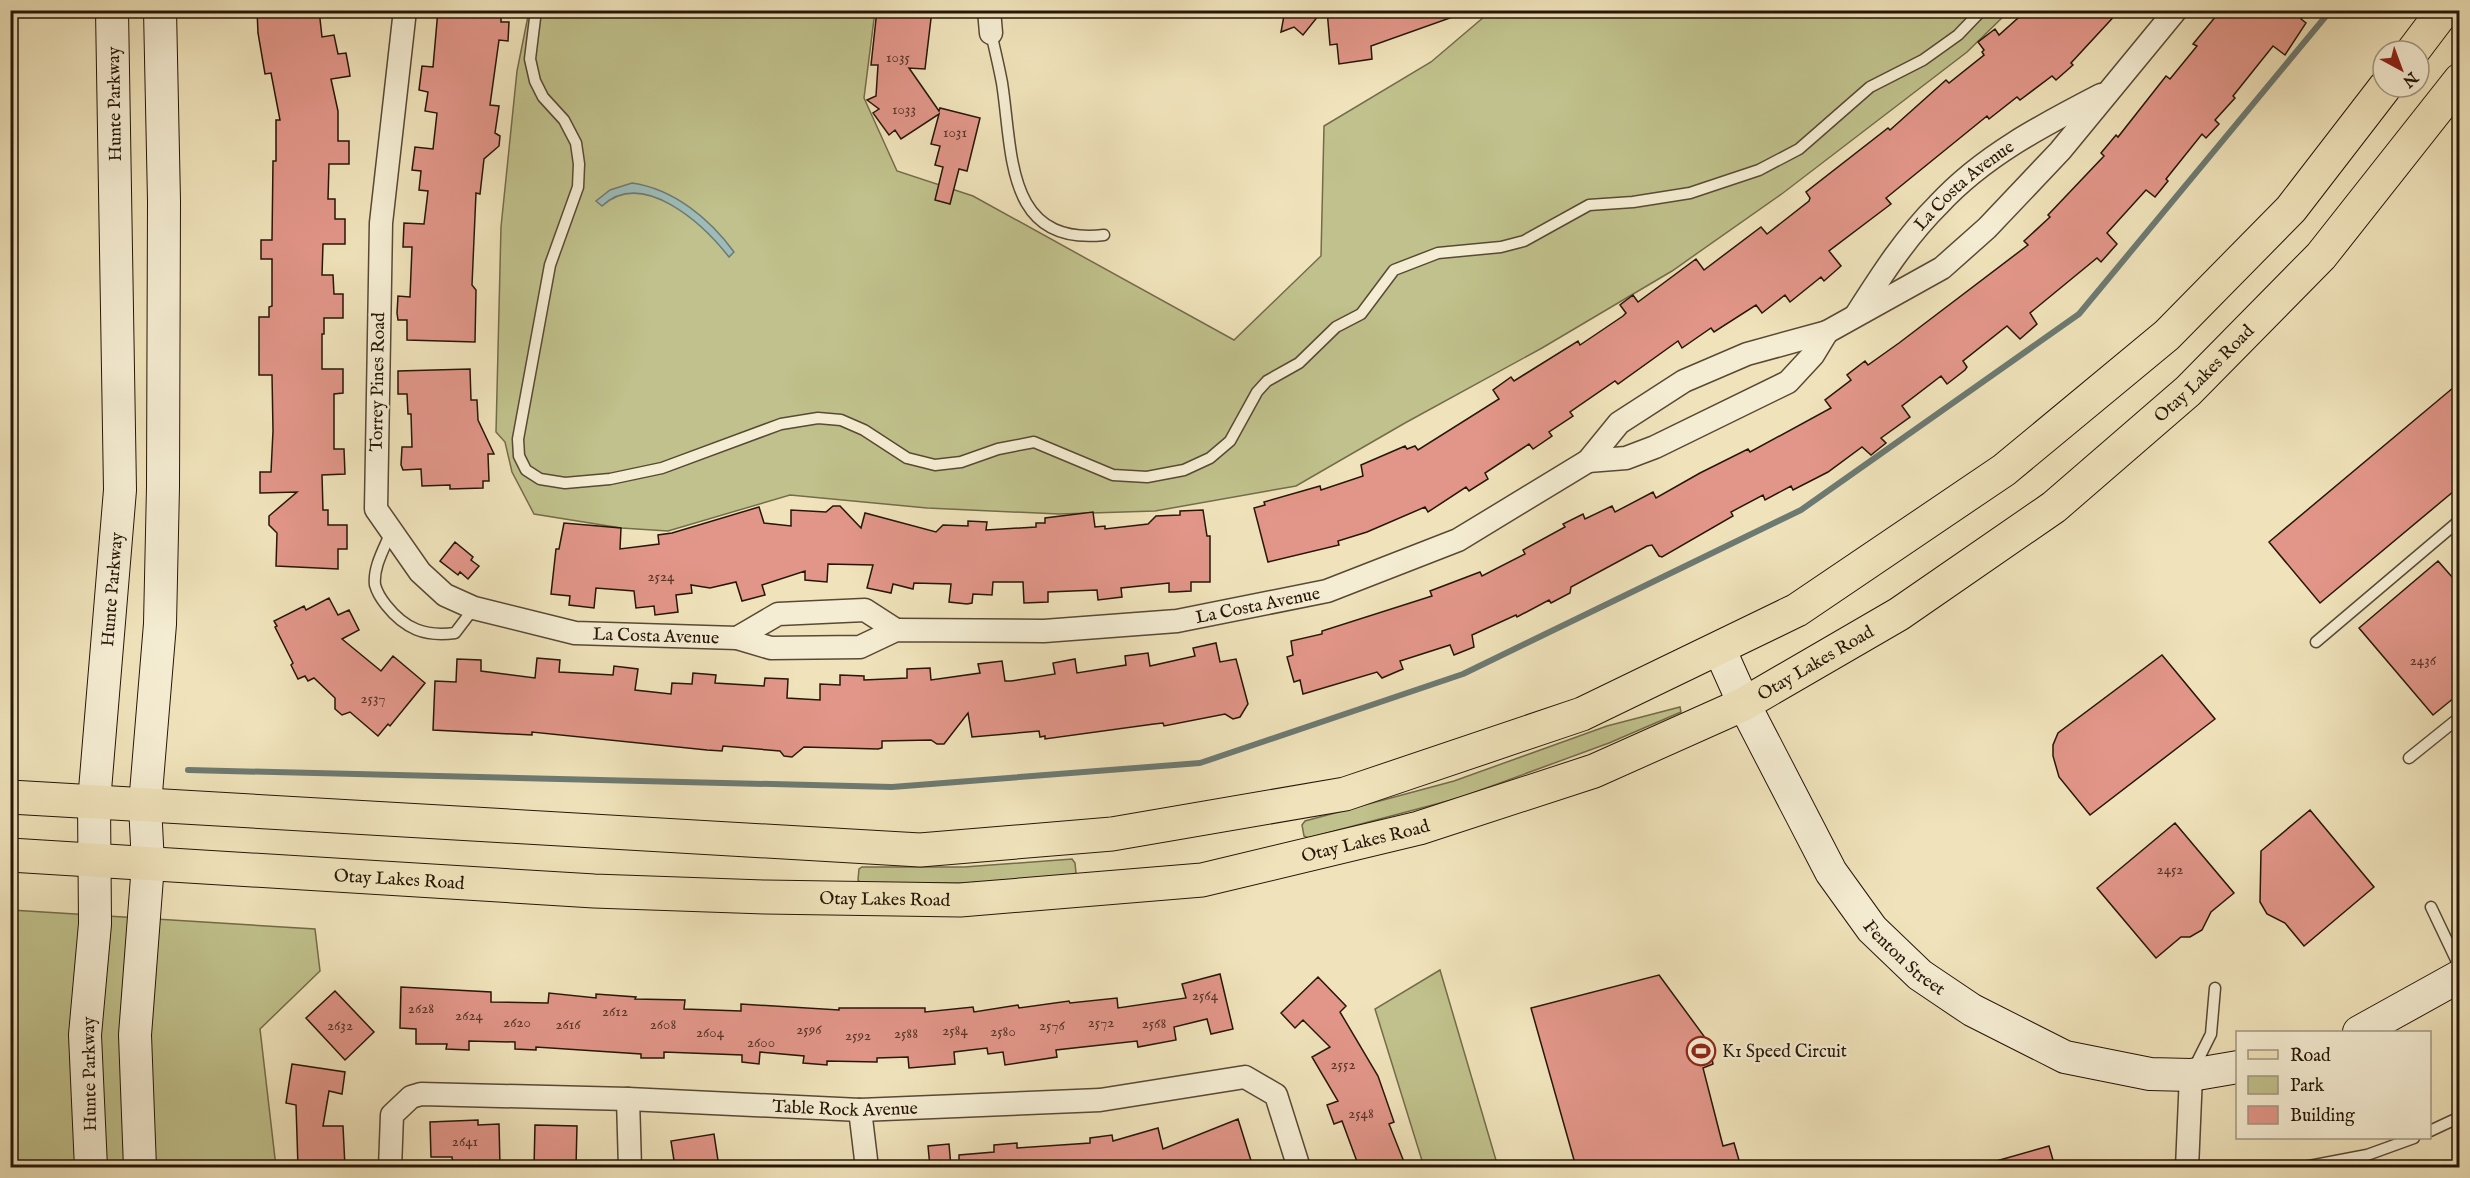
<svg xmlns="http://www.w3.org/2000/svg" width="2470" height="1178" viewBox="0 0 2470 1178" font-family="'IM FELL English',serif">
  <style>
    .green { fill: #c0c18c; stroke: #736c4a; stroke-width: 1.5 }
    .water { fill: #9dbcb9; stroke: #6d7a72; stroke-width: 1.5 }
    .lines { fill: none; stroke-linecap: round; stroke-linejoin: round }
    .stream { stroke: #6d7a72; stroke-width: 6 }
    .building { fill: #e29689; stroke: #261608; stroke-width: 1.5 }
    .lane-casing { stroke: #584935; stroke-width: 13 }
    .street-casing { stroke: #584935; stroke-width: 25 }
    .secondary-casing { stroke: #261608; stroke-width: 34 }
    .primary-casing { stroke: #261608; stroke-width: 35 }
    .lane { stroke: #f5edd3; stroke-width: 10 }
    .street { stroke: #f5edd3; stroke-width: 22 }
    .secondary { stroke: #f5edd3; stroke-width: 32 }
    .primary { stroke: #f0e3bb; stroke-width: 33 }
    .labels { text-anchor: middle; stroke-width: 4.5; stroke-linejoin: round; paint-order: stroke }
    .number-label { font-size: 15px; fill: #553628 }
    .street-label { font-size: 18px; fill: #261608; stroke: #f5edd3 }
    .poi-label { font-size: 18px; fill: #261608; stroke: #f5edd3; text-anchor: start }
  </style>
  <rect width="100%" height="100%" fill="#f0e3bb"/>
  <filter id="stains"><feTurbulence type="fractalNoise" baseFrequency=".00333" numOctaves="4"/><feColorMatrix values="0 0 0 0 .2 0 0 0 0 .09 0 0 0 0 .02 0 0 0 .5 -.17"/></filter>
  <radialGradient id="worn" r=".72"><stop offset=".6" stop-color="#630" stop-opacity="0"/><stop offset="1" stop-color="#630" stop-opacity=".3"/></radialGradient>
  <!-- green -->
  <path class="green" d="M 529,11 L 875,11 L 864,98 L 897,171 L 973,196 L 1234,340 L 1321,256 L 1324,126 L 1431,62 L 1491,11 L 2009,11 L 1967,52 L 1783,193 L 1672,271 L 1542,348 L 1405,423 L 1296,486 L 1155,511 L 1059,514 L 927,508 L 790,495 L 668,531 L 621,528 L 534,514 L 512,472 L 505,442 L 496,432 L 501,227 L 517,71 Z
    M 1680,707 L 1681,712 L 1609,743 L 1459,798 L 1308,838 L 1304,836 L 1302,825 L 1305,821 L 1454,781 L 1607,726 Z
    M 1072,859 L 1075,863 L 1076,873 L 1071,876 L 966,883 L 861,884 L 858,880 L 859,869 L 862,867 L 964,867 Z
    M 11,910 L 315,929 L 320,971 L 260,1029 L 276,1167 L 11,1168 Z
    M 1440,970 L 1498,1167 L 1424,1167 L 1375,1009 Z"/>
  <!-- water -->
  <path class="water" d="M 632,183 C 674,189 710,219 734,252 L 729,257 C 703,224 643,168 602,206 L 596,201 L 610,190 Z"/>
  <g class="lines">
    <!-- stream -->
    <path class="stream" d="M 188,770 L 892,787 L 1200,763 L 1463,674 L 1801,510 L 2079,314 L 2331,10"/>
  </g>
  <!-- building -->
  <path class="building" d="M 257,10 L 319,10 L 322,37 L 334,35 L 338,54 L 346,53 L 349,69 L 350,76 L 331,79 L 338,111 L 338,141 L 349,141 L 349,164 L 329,164 L 328,199 L 335,199 L 335,219 L 345,219 L 345,244 L 323,244 L 322,275 L 333,275 L 334,294 L 343,294 L 343,318 L 324,318 L 324,334 L 322,334 L 322,369 L 343,369 L 343,393 L 334,394 L 334,449 L 344,449 L 345,474 L 322,475 L 323,510 L 328,510 L 328,525 L 347,525 L 347,549 L 338,549 L 338,569 L 276,566 L 277,533 L 269,525 L 269,516 L 297,492 L 260,493 L 260,472 L 271,472 L 273,431 L 272,375 L 259,375 L 259,317 L 269,317 L 269,307 L 272,306 L 272,259 L 261,259 L 261,240 L 272,240 L 273,161 L 276,161 L 276,120 L 280,120 L 271,73 L 265,74 L 258,33 Z
    M 438,10 L 501,10 L 501,22 L 509,22 L 508,41 L 499,40 L 490,105 L 499,106 L 495,133 L 500,136 L 499,146 L 484,159 L 480,194 L 476,193 L 472,285 L 476,290 L 475,342 L 407,340 L 407,320 L 398,320 L 397,313 L 398,296 L 410,297 L 412,247 L 403,247 L 404,223 L 424,224 L 428,191 L 419,190 L 421,171 L 412,170 L 415,147 L 433,149 L 437,113 L 425,111 L 428,92 L 419,90 L 422,66 L 433,67 Z
    M 877,10 L 932,10 L 925,69 L 909,68 L 939,111 L 940,108 L 980,118 L 967,171 L 959,169 L 950,204 L 935,200 L 943,167 L 935,165 L 940,146 L 931,144 L 939,114 L 901,139 L 895,130 L 889,135 L 873,113 L 879,109 L 867,100 L 876,96 L 878,65 L 871,65 Z
    M 1285,10 L 1323,10 L 1303,35 L 1294,27 L 1281,32 Z
    M 1327,10 L 1464,10 L 1464,13 L 1371,46 L 1372,59 L 1339,64 L 1337,44 L 1330,45 Z
    M 2027,10 L 2120,10 L 2071,63 L 2073,65 L 2056,80 L 2052,76 L 2020,100 L 2017,97 L 1989,119 L 1987,116 L 1886,198 L 1891,204 L 1829,251 L 1841,266 L 1824,281 L 1821,277 L 1790,302 L 1785,295 L 1762,313 L 1756,305 L 1714,332 L 1711,328 L 1682,348 L 1678,341 L 1618,384 L 1615,381 L 1570,412 L 1573,416 L 1549,432 L 1552,436 L 1533,449 L 1529,444 L 1485,473 L 1488,479 L 1469,491 L 1466,487 L 1428,512 L 1425,507 L 1367,532 L 1338,541 L 1339,545 L 1268,562 L 1254,508 L 1265,505 L 1264,502 L 1320,486 L 1321,490 L 1363,476 L 1361,465 L 1405,446 L 1407,449 L 1415,446 L 1418,450 L 1499,399 L 1493,390 L 1511,377 L 1514,381 L 1578,341 L 1580,345 L 1623,316 L 1626,313 L 1620,305 L 1633,295 L 1638,302 L 1696,259 L 1704,270 L 1761,227 L 1767,234 L 1809,201 L 1810,198 L 1806,192 L 1888,128 L 1890,130 L 1946,80 L 1949,83 L 1984,55 L 1982,52 L 1984,50 L 1978,42 L 1995,29 L 1999,35 Z
    M 2221,10 L 2308,10 L 2301,19 L 2306,23 L 2285,55 L 2273,46 L 2233,96 L 2235,98 L 2215,120 L 2219,124 L 2206,138 L 2202,134 L 2166,179 L 2168,181 L 2155,197 L 2146,190 L 2107,233 L 2117,244 L 2101,262 L 2097,258 L 2030,313 L 2037,324 L 2020,339 L 2007,326 L 1963,361 L 1967,367 L 1965,370 L 1947,384 L 1941,376 L 1902,406 L 1910,417 L 1881,438 L 1886,443 L 1871,455 L 1862,447 L 1828,472 L 1793,490 L 1791,486 L 1765,500 L 1763,495 L 1731,512 L 1733,516 L 1662,557 L 1659,556 L 1652,545 L 1647,546 L 1571,587 L 1570,593 L 1551,603 L 1549,600 L 1517,617 L 1516,615 L 1472,635 L 1474,647 L 1454,655 L 1450,645 L 1400,661 L 1403,669 L 1382,678 L 1377,672 L 1303,694 L 1300,680 L 1294,682 L 1287,657 L 1293,655 L 1291,641 L 1322,634 L 1322,631 L 1432,596 L 1430,591 L 1480,572 L 1482,576 L 1525,554 L 1523,550 L 1565,527 L 1563,524 L 1583,514 L 1585,519 L 1612,506 L 1615,512 L 1653,492 L 1656,498 L 1700,473 L 1748,449 L 1750,452 L 1831,408 L 1825,400 L 1851,380 L 1847,375 L 1865,361 L 1868,365 L 1899,343 L 2028,245 L 2024,241 L 2050,217 L 2048,215 L 2104,156 L 2101,153 L 2116,135 L 2118,137 L 2166,76 L 2170,79 L 2197,46 L 2193,44 Z
    M 470,369 L 471,400 L 477,400 L 478,420 L 494,454 L 488,454 L 489,481 L 483,481 L 483,488 L 450,489 L 450,485 L 422,486 L 421,469 L 403,470 L 401,465 L 402,447 L 412,447 L 411,414 L 408,414 L 407,394 L 398,394 L 398,371 Z
    M 2460,382 L 2460,486 L 2320,603 L 2269,542 Z
    M 833,506 L 840,506 L 861,528 L 865,513 L 936,532 L 943,525 L 968,526 L 968,521 L 987,522 L 986,530 L 1036,527 L 1036,523 L 1045,523 L 1045,518 L 1093,512 L 1095,527 L 1105,526 L 1105,529 L 1148,524 L 1156,516 L 1180,515 L 1180,511 L 1203,510 L 1207,536 L 1210,536 L 1210,582 L 1191,582 L 1191,591 L 1174,592 L 1169,592 L 1169,583 L 1121,588 L 1122,597 L 1098,600 L 1097,590 L 1048,592 L 1048,602 L 1024,603 L 1023,582 L 993,582 L 992,595 L 973,594 L 972,603 L 967,604 L 949,602 L 951,584 L 914,583 L 913,589 L 893,584 L 891,593 L 867,588 L 873,565 L 828,564 L 827,582 L 805,580 L 805,571 L 762,585 L 765,595 L 742,601 L 736,582 L 710,588 L 691,585 L 692,593 L 676,595 L 678,612 L 655,615 L 654,606 L 636,608 L 634,591 L 596,588 L 594,608 L 569,605 L 570,596 L 551,594 L 556,549 L 559,549 L 564,523 L 621,528 L 620,549 L 659,544 L 658,535 L 672,533 L 759,507 L 764,523 L 791,526 L 791,510 L 826,512 Z
    M 455,542 L 473,557 L 471,560 L 479,566 L 468,579 L 460,572 L 458,575 L 440,561 Z
    M 2438,561 L 2460,586 L 2460,693 L 2433,715 L 2359,628 Z
    M 329,598 L 338,615 L 349,610 L 359,630 L 342,639 L 381,671 L 393,656 L 425,683 L 390,726 L 388,724 L 378,736 L 350,712 L 342,715 L 335,709 L 335,698 L 314,678 L 308,681 L 305,676 L 298,679 L 291,665 L 293,663 L 275,627 L 277,626 L 274,621 L 304,606 L 306,610 Z
    M 1216,643 L 1220,662 L 1236,659 L 1248,704 L 1240,717 L 1233,719 L 1225,714 L 1164,726 L 1163,723 L 1154,724 L 1045,739 L 1045,736 L 1040,737 L 1039,731 L 972,737 L 968,713 L 944,744 L 937,744 L 931,740 L 882,741 L 882,748 L 878,749 L 804,747 L 792,757 L 784,756 L 780,751 L 723,746 L 722,751 L 707,750 L 532,732 L 532,735 L 433,730 L 435,681 L 456,682 L 457,659 L 481,660 L 481,671 L 535,678 L 537,658 L 560,660 L 559,672 L 613,675 L 614,666 L 638,669 L 635,690 L 671,694 L 672,683 L 692,684 L 693,673 L 716,675 L 715,683 L 764,686 L 765,678 L 788,679 L 787,698 L 820,700 L 820,684 L 840,685 L 840,675 L 864,676 L 864,680 L 907,678 L 907,669 L 930,668 L 931,680 L 980,673 L 978,664 L 1002,661 L 1005,681 L 1011,681 L 1055,674 L 1053,663 L 1075,659 L 1077,673 L 1126,665 L 1125,656 L 1148,653 L 1150,666 L 1195,656 L 1193,648 Z
    M 2162,655 L 2215,719 L 2090,815 L 2059,777 L 2053,756 L 2053,745 L 2058,733 Z
    M 2310,810 L 2374,887 L 2304,946 L 2285,923 L 2267,914 L 2260,902 L 2261,851 Z
    M 2175,823 L 2234,893 L 2211,912 L 2202,930 L 2190,937 L 2181,937 L 2156,958 L 2097,888 Z
    M 1220,974 L 1233,1029 L 1211,1034 L 1207,1019 L 1174,1027 L 1176,1040 L 1138,1047 L 1137,1041 L 1056,1050 L 1057,1057 L 1005,1065 L 1003,1052 L 988,1054 L 987,1048 L 954,1052 L 955,1064 L 909,1068 L 908,1057 L 877,1058 L 877,1062 L 827,1061 L 827,1065 L 803,1063 L 804,1056 L 760,1052 L 759,1064 L 742,1062 L 742,1055 L 664,1052 L 664,1058 L 641,1058 L 641,1054 L 536,1047 L 536,1050 L 515,1049 L 515,1042 L 469,1041 L 469,1050 L 446,1049 L 447,1044 L 416,1044 L 416,1029 L 400,1028 L 401,987 L 491,992 L 491,1002 L 548,1003 L 549,993 L 596,998 L 596,994 L 636,997 L 635,999 L 685,1000 L 684,1009 L 741,1011 L 741,1004 L 839,1010 L 839,1008 L 925,1008 L 925,1012 L 973,1007 L 974,1012 L 1018,1005 L 1019,1008 L 1069,1001 L 1070,1003 L 1117,998 L 1118,1008 L 1186,998 L 1182,984 Z
    M 1659,975 L 1709,1043 L 1713,1064 L 1703,1068 L 1723,1146 L 1734,1143 L 1741,1167 L 1576,1167 L 1531,1008 Z
    M 1318,977 L 1346,1006 L 1340,1012 L 1378,1076 L 1394,1122 L 1389,1124 L 1406,1167 L 1359,1167 L 1342,1121 L 1334,1124 L 1327,1105 L 1338,1101 L 1312,1057 L 1330,1047 L 1303,1020 L 1295,1028 L 1281,1013 Z
    M 335,991 L 374,1032 L 345,1060 L 306,1018 Z
    M 292,1064 L 345,1072 L 342,1094 L 329,1091 L 323,1126 L 343,1126 L 345,1167 L 298,1167 L 296,1105 L 286,1103 Z
    M 1238,1119 L 1253,1167 L 959,1167 L 959,1155 L 994,1152 L 994,1145 L 1017,1143 L 1017,1148 L 1090,1143 L 1090,1138 L 1112,1135 L 1113,1141 L 1158,1128 L 1163,1149 Z
    M 478,1120 L 478,1125 L 499,1124 L 500,1166 L 453,1167 L 452,1157 L 431,1157 L 430,1122 Z
    M 535,1125 L 577,1126 L 576,1167 L 534,1167 Z
    M 714,1134 L 719,1167 L 675,1167 L 671,1141 Z
    M 949,1144 L 951,1167 L 930,1167 L 928,1146 Z
    M 2049,1146 L 2055,1167 L 1990,1167 L 1989,1163 Z"/>
  <g class="lines">
    <!-- lane casing -->
    <g class="lane-casing">
      <path id="lane" d="M 536,10 L 530,59 L 535,81 L 543,97 L 564,120 L 576,143 L 579,164 L 578,187 L 550,265 L 518,439 L 519,456 L 526,470 L 540,479 L 565,483 L 610,479 L 662,468 L 781,424 L 818,418 L 841,420 L 864,430 L 907,458 L 935,465 L 961,462 L 998,449 L 1034,442 L 1113,475 L 1147,477 L 1184,470 L 1210,458 L 1230,441 L 1257,392 L 1267,381 L 1299,363 L 1336,327 L 1361,314 L 1394,270 L 1438,253 L 1501,247 L 1524,241 L 1589,205 L 1633,202 L 1690,193 L 1759,170 L 1799,149 L 1870,87 L 1923,60 L 1958,35 L 1982,10
        M 991,33 C 995,50 999,67 1002,83 C 1013,153 1005,246 1104,235
        M 391,532 C 384,549 373,567 375,585 C 377,592 382,600 386,605 C 405,629 425,637 455,633 L 474,608
        M 2316,642 L 2460,520
        M 2409,758 L 2460,717
        M 2431,907 L 2460,968
        M 2193,1070 L 2211,1034 L 2215,988
        M 2430,1131 L 2460,1117
        M 2299,1168 L 2367,1155 L 2414,1138"/>
    </g>
    <!-- street casing -->
    <g class="street-casing">
      <g id="street">
        <path id="s1" d="M 405,10 L 381,223 L 376,509 L 420,572 L 445,595 L 474,608 L 575,633 L 737,638 L 771,648 L 860,647 L 896,630 L 1044,631 L 1177,621 L 1327,591 L 1458,540 L 1588,461 L 1619,423 L 1684,381 L 1747,354 L 1827,332 L 1942,268 L 1987,228 L 2060,151 L 2176,10"/>
        <path d="M 989,10 L 991,33"/>
        <path id="s2" d="M 1856,315 C 1881,276 1905,238 1938,205 C 1983,156 2043,125 2101,95"/>
        <path d="M 1588,461 L 1626,458 L 1655,447 L 1788,382 L 1813,355 L 1827,332"/>
        <path d="M 737,638 L 778,614 L 865,610 L 896,630"/>
        <path d="M 628,1099 L 630,1168"/>
        <path d="M 860,1110 L 867,1168"/>
        <path id="s3" d="M 390,1168 L 392,1115 L 411,1097 L 421,1094 L 628,1099 L 860,1110 L 1100,1100 L 1245,1077 L 1276,1095 L 1299,1168"/>
        <path d="M 2187,1168 L 2191,1075"/>
      </g>
    </g>
    <!-- secondary casing -->
    <g class="secondary-casing">
      <g id="secondary">
        <path id="s4" d="M 1719,648 L 1744,704 L 1831,872 L 1872,929 L 1920,975 L 1972,1010 L 2065,1057 L 2150,1074 L 2191,1075 L 2238,1067"/>
        <path d="M 2359,1032 L 2460,976"/>
        <path id="s5" d="M 91,1168 L 85,1035 L 95,924 L 94,802 L 120,490 L 112,10"/>
        <path d="M 140,1168 L 135,1035 L 148,864 L 145,805 L 160,624 L 163,487 L 164,201 L 160,10"/>
      </g>
    </g>
    <!-- primary casing -->
    <g class="primary-casing">
      <g id="primary">
        <path d="M 2413,51 L 2444,10"/>
        <path d="M 10,797 L 920,850 L 1112,834 L 1345,794 L 1582,714 L 1797,610 L 2004,470 L 2167,335 L 2291,209 L 2385,87"/>
        <path id="s6" d="M 10,855 L 594,891 L 765,897 L 960,900 L 1202,880 L 1419,828 L 1594,771 L 1744,704 L 1899,614 L 2054,507 L 2188,391 L 2321,256 L 2460,80"/>
      </g>
    </g>
    <!-- lane -->
    <use href="#lane" class="lane"/>
    <!-- street -->
    <use href="#street" class="street"/>
    <!-- secondary -->
    <use href="#secondary" class="secondary"/>
    <!-- primary -->
    <use href="#primary" class="primary"/>
  </g>
  <!-- icons -->
  <defs>
    <g id="stadium-ring" transform="scale(1.5)"><circle r="9.5" fill="#f5edd3" stroke="#8f2418" stroke-width="1.5"/><path d="M0-5a6.5 5 0 1 0 0 10a6.5 5 0 1 0 0-10ZM-3.5-1.8h7v3.6h-7Z" fill="#8f2418"/></g>
  </defs>
  <g fill-rule="evenodd">
    <use href="#stadium-ring" x="1701" y="1051"/>
  </g>
  <g class="labels">
    <!-- number labels -->
    <g class="number-label">
      <text x="898" y="62">1035</text>
      <text x="904" y="114">1033</text>
      <text x="955" y="137">1031</text>
      <text x="661" y="581">2524</text>
      <text x="2423" y="665">2436</text>
      <text x="373" y="703">2537</text>
      <text x="2170" y="874">2452</text>
      <text x="1205" y="1000">2564</text>
      <text x="421" y="1013">2628</text>
      <text x="615" y="1016">2612</text>
      <text x="469" y="1020">2624</text>
      <text x="517" y="1027">2620</text>
      <text x="1101" y="1027">2572</text>
      <text x="1154" y="1028">2568</text>
      <text x="568" y="1029">2616</text>
      <text x="663" y="1029">2608</text>
      <text x="340" y="1030">2632</text>
      <text x="1052" y="1030">2576</text>
      <text x="809" y="1034">2596</text>
      <text x="955" y="1035">2584</text>
      <text x="1003" y="1036">2580</text>
      <text x="710" y="1037">2604</text>
      <text x="906" y="1038">2588</text>
      <text x="858" y="1040">2592</text>
      <text x="761" y="1047">2600</text>
      <text x="1343" y="1069">2552</text>
      <text x="1361" y="1118">2548</text>
      <text x="465" y="1146">2641</text>
    </g>
    <!-- street labels -->
    <g class="street-label">
      <text transform="translate(114 104) rotate(-91)" y="6">Hunte Parkway</text>
      <text dy="6" stroke="none"><textPath href="#s2" startOffset="170">La Costa Avenue</textPath></text>
      <text dy="6" stroke="none"><textPath href="#s6" startOffset="2334">Otay Lakes Road</textPath></text>
      <text transform="translate(377 382) rotate(-89)" y="6">Torrey Pines Road</text>
      <text dy="6" stroke="none"><textPath href="#s5" startOffset="580">Hunte Parkway</textPath></text>
      <text dy="6" stroke="none"><textPath href="#s1" startOffset="1437">La Costa Avenue</textPath></text>
      <text dy="6" stroke="none"><textPath href="#s1" startOffset="828">La Costa Avenue</textPath></text>
      <text dy="6" stroke="none"><textPath href="#s6" startOffset="1848">Otay Lakes Road</textPath></text>
      <text dy="6" stroke="none"><textPath href="#s6" startOffset="1362">Otay Lakes Road</textPath></text>
      <text dy="6" stroke="none"><textPath href="#s6" startOffset="390">Otay Lakes Road</textPath></text>
      <text dy="6" stroke="none"><textPath href="#s6" startOffset="876">Otay Lakes Road</textPath></text>
      <text dy="6" stroke="none"><textPath href="#s4" startOffset="364">Fenton Street</textPath></text>
      <text transform="translate(89 1074) rotate(-91)" y="6">Hunte Parkway</text>
      <text dy="6" stroke="none"><textPath href="#s3" startOffset="514">Table Rock Avenue</textPath></text>
    </g>
    <!-- poi labels -->
    <g class="poi-label">
      <text x="1722" y="1057">K1 Speed Circuit</text>
    </g>
  </g>
  <!-- margin -->
  <rect width="2470" height="1178" fill="none" stroke="#f0e3bb" stroke-width="36"/>
  <rect x="12" y="12" width="2446" height="1154" fill="none" stroke="#261608" stroke-width="3"/>
  <rect x="18" y="18" width="2434" height="1142" fill="none" stroke="#261608" stroke-width="1.5"/>
  <!-- legend -->
  <rect x="2236" y="1031" width="195" height="108" fill="#f5edd3" stroke="#a29782" stroke-width="1.5"/>
  <rect x="2248" y="1050" width="30" height="9" fill="#f0e3bb" stroke="#a29782" stroke-width="1.5"/>
  <text x="2290" y="1061" font-size="18" fill="#261608">Road</text>
  <rect x="2248" y="1076" width="30" height="18" fill="#c0c18c" stroke="#a29782" stroke-width="1.5"/>
  <text x="2290" y="1091" font-size="18" fill="#261608">Park</text>
  <rect x="2248" y="1106" width="30" height="18" fill="#e29689" stroke="#a29782" stroke-width="1.5"/>
  <text x="2290" y="1121" font-size="18" fill="#261608">Building</text>
  <!-- north arrow -->
  <g transform="translate(2401 69) rotate(139)"><circle r="28" fill="#f5edd3" stroke="#a29782" stroke-width="1.5"/>
  <path d="M0-4.5L10 22L0 15L-10 22Z" fill="#8f2418"/>
  <text y="-9" font-size="16" font-weight="bold" text-anchor="middle" fill="#261608">N</text>
  </g>
  <rect width="100%" height="100%" filter="url(#stains)"/>
  <rect width="100%" height="100%" fill="url(#worn)"/>
</svg>
